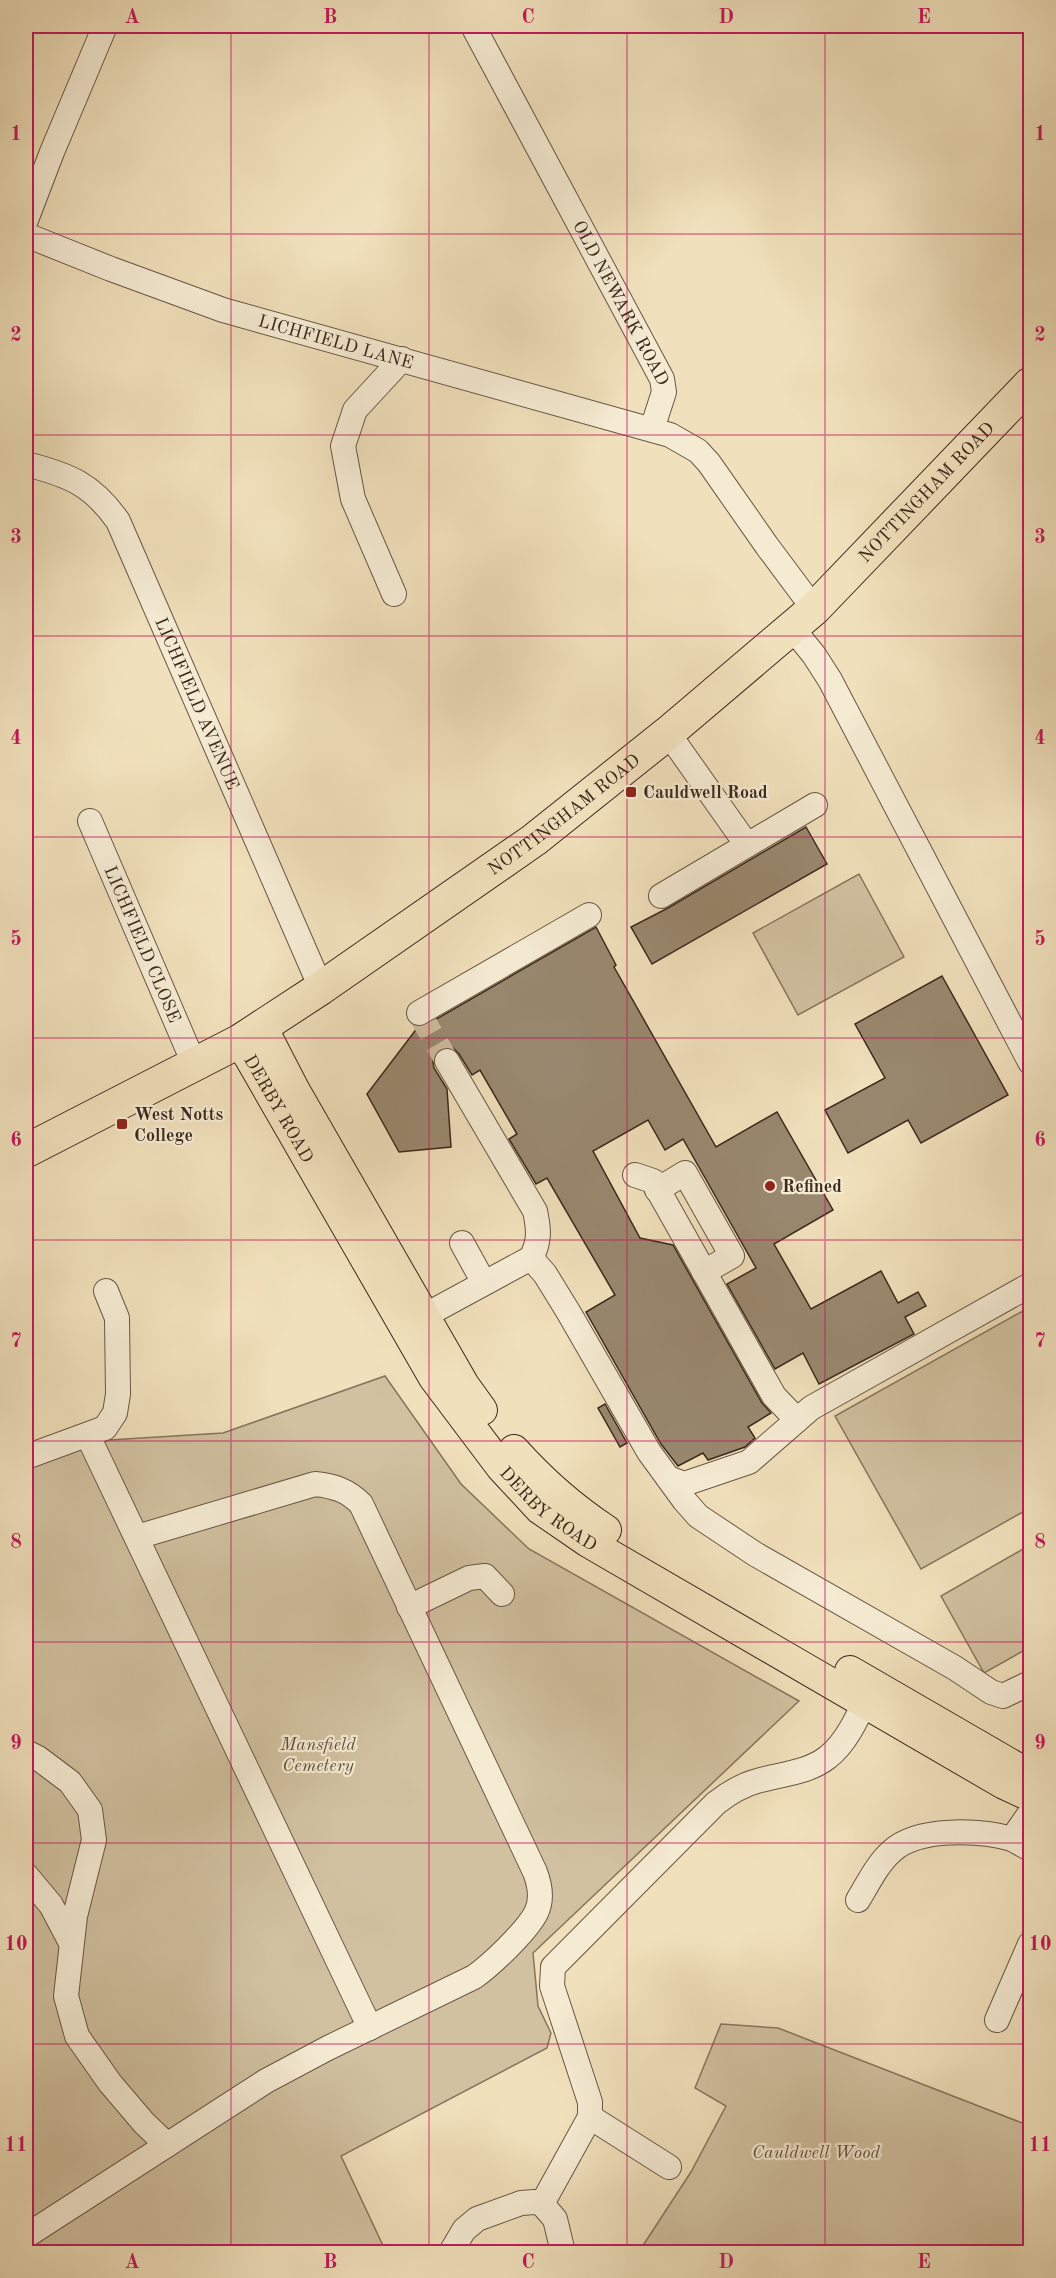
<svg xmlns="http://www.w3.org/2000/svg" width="1056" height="2278" viewBox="0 0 1056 2278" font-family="'Old Standard TT',serif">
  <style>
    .green { fill: #d1c1a0; stroke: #86755e; stroke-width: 1.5 }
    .building { fill: #99886f; stroke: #3b291d; stroke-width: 1.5 }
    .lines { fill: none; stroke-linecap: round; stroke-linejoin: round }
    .minor-tunnel { stroke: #ccbb9b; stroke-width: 24; stroke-dasharray: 24 12; stroke-linecap: butt }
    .minor-casing { stroke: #685744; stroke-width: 26 }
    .major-casing { stroke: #3b291d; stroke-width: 32 }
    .highway-casing { stroke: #3b291d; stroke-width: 35 }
    .minor { stroke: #f5ebd3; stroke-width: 24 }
    .major { stroke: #f0e0bb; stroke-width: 30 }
    .highway { stroke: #f0e0bb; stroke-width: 33 }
    .grid { fill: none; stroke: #c2185b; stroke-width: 1.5; stroke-opacity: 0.55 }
    .poi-dot { fill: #8f2418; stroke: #f5ebd3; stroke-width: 2 }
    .labels { text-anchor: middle; stroke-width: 4.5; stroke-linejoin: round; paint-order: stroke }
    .street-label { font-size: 18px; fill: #3b291d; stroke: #f5ebd3 }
    .poi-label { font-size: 18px; font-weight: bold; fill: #3b291d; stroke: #f5ebd3; text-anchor: start }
    .park-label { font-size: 18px; font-style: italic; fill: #604f3e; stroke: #f5ebd3 }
    .neatline { fill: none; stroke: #c2185b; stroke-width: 2 }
    .grid-label { font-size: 20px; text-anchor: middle; font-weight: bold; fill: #c2185b }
  </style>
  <rect width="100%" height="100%" fill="#f0e0bb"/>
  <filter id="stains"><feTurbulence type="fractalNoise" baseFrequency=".00333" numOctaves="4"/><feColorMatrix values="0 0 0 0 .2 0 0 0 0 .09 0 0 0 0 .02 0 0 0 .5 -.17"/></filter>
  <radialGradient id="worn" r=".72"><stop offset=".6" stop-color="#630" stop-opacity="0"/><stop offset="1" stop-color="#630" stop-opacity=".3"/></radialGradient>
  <!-- green -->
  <path class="green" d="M 859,874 L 904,957 L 798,1015 L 753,933 Z
    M 1030,1307 L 1030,1508 L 921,1569 L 835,1416 Z
    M 385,1376 L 461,1484 L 529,1549 L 799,1701 L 533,1953 L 538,2006 L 551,2033 L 547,2048 L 341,2156 L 386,2252 L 26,2252 L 26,1467 L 109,1440 L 223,1433 Z
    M 1030,1545 L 1030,1647 L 984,1673 L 941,1596 Z
    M 721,2024 L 778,2028 L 1030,2126 L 1030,2252 L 643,2252 L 642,2247 L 691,2172 L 726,2106 L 695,2088 Z"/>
  <!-- building -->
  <path class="building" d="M 806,827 L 827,864 L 652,964 L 631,927 L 668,908 Z
    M 596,927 L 616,965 L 614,967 L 716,1147 L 777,1112 L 833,1210 L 774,1244 L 811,1309 L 881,1271 L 898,1303 L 918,1292 L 926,1306 L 905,1317 L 914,1334 L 819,1384 L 803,1353 L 775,1369 L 727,1284 L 756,1268 L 683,1139 L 665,1150 L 648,1120 L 593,1151 L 640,1238 L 673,1245 L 762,1403 L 771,1413 L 748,1427 L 755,1438 L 745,1447 L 708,1460 L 703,1453 L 678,1466 L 661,1444 L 586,1312 L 615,1295 L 547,1178 L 536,1184 L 509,1139 L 517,1134 L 480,1070 L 472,1075 L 459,1054 L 453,1048 L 447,1047 L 440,1048 L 434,1054 L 433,1062 L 434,1068 L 447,1089 L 451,1147 L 399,1152 L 367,1094 L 418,1027 L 426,1025 Z
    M 942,976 L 1008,1095 L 921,1143 L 908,1120 L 848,1153 L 825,1110 L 885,1078 L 855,1024 Z
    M 605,1404 L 627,1443 L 620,1447 L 598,1408 Z"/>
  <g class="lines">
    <!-- minor-tunnel -->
    <path class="minor-tunnel" d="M 419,1013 L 447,1061"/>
    <!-- minor casing -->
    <g class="minor-casing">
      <g id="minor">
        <path id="s1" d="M 473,26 L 662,379 L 664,392 L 652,429"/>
        <path d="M 26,220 L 52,152 L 105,26"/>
        <path id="s2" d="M 26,235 L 111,269 L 223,310 L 670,435 L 698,451 L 709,463 L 767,546 L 814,609"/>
        <path id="s3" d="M 26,464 C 69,475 92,484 118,521 L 321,988"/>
        <path d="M 394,594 L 353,499 L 343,446 L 355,410 L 402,359"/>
        <path d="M 792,628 L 814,655 L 830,680 L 1030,1062"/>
        <path d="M 668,733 L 747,845"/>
        <path id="s4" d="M 90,821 L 195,1066"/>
        <path d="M 661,896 L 815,805"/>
        <path d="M 419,1013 L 589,915"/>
        <path d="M 635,1175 L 653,1181 L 774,1396 L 797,1420"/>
        <path d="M 657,1190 L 685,1173 L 732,1256 L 704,1272"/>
        <path d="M 462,1243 L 484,1283"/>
        <path d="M 531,1258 L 545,1274 L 569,1313 L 649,1452 L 668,1478 L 684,1484 L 749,1462 L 811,1408 L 1030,1285"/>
        <path d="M 424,1316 L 531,1258 C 540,1242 539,1229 535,1211 L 447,1061"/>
        <path d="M 88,1436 L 370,2028"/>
        <path d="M 26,1457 L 105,1428 L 115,1413 L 118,1394 L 117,1318 L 106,1291"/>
        <path d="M 668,1478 L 684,1500 L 698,1516 L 755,1554 L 955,1668 L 991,1692 L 1003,1696 L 1030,1683"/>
        <path d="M 409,1607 L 469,1578 L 485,1576 L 502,1594"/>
        <path d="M 26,1752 L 38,1758 L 70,1782 L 90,1810 L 94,1840 L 75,1916 L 66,1996 L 77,2036 L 110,2083 L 144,2123 L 167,2145"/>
        <path d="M 1012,1839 L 1030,1849"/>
        <path d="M 26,1875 L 51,1905 L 71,1943"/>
        <path d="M 858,1900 C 868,1884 877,1864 892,1851 C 918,1827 980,1830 1012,1839 L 1030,1813"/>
        <path d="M 997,2020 L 1030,1944"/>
        <path d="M 669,2167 L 590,2117 L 590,2102 L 552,1986 L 553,1967 L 716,1803 C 729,1793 742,1785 757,1781 C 781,1774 808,1773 828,1757 C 849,1741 861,1709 872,1686"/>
        <path d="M 542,2204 L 590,2117"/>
        <path d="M 26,2236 L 266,2081 L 328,2048 L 474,1977 C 491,1965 526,1932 536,1913 C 543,1899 540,1885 535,1872 L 361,1504 C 347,1490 334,1486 315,1484 L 137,1537"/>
        <path d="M 451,2252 L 464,2230 L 477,2219 L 521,2203 L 535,2202 L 542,2204 L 555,2219 L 563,2252"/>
      </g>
    </g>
    <!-- major casing -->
    <g class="major-casing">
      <g id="major">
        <path d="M 262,1027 L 295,1091 L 464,1385 L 482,1410"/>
        <path id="s5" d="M 240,1041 L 434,1378 L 501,1467 L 540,1509 L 588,1542 L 1004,1784 L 1030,1796"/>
        <path d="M 514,1450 C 541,1480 571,1507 606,1530"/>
        <path d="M 850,1671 L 1019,1769"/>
      </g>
    </g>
    <!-- highway casing -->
    <g class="highway-casing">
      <g id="highway">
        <path id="s6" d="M 26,1151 L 240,1041 L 321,988 L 534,840 L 668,733 L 814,609 L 1030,384"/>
      </g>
    </g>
    <!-- minor -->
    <use href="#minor" class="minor"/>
    <!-- major -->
    <use href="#major" class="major"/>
    <!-- highway -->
    <use href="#highway" class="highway"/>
  </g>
  <!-- grid -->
  <path class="grid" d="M 231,26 L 231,2252M 429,26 L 429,2252M 627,26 L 627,2252M 825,26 L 825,2252M 26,234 L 1030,234M 26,435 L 1030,435M 26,636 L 1030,636M 26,837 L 1030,837M 26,1038 L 1030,1038M 26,1240 L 1030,1240M 26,1441 L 1030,1441M 26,1642 L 1030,1642M 26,1843 L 1030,1843M 26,2044 L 1030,2044"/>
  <!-- markers -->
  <g class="poi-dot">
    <rect x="625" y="786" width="12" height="12" rx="3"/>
    <rect x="116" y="1118" width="12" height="12" rx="3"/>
    <circle cx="770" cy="1186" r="6"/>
  </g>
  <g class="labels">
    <!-- street labels -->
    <g class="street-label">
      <text dy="6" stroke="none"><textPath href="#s1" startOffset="314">OLD NEWARK ROAD</textPath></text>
      <text dy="6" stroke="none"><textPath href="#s2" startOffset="328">LICHFIELD LANE</textPath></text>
      <text dy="6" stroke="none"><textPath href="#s6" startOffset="1122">NOTTINGHAM ROAD</textPath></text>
      <text dy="6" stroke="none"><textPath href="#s3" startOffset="310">LICHFIELD AVENUE</textPath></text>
      <text dy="6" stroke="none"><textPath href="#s6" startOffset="636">NOTTINGHAM ROAD</textPath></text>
      <text dy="6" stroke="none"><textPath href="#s4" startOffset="134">LICHFIELD CLOSE</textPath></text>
      <text dy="6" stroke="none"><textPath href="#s5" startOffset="78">DERBY ROAD</textPath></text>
      <text dy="6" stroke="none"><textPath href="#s5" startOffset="564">DERBY ROAD</textPath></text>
    </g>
    <!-- poi labels -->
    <g class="poi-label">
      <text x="643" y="798">Cauldwell Road</text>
      <text x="134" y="1120">West Notts<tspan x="134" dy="21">College</tspan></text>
      <text x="782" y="1192">Refined</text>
    </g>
    <!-- park labels -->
    <g class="park-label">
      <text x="318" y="1750">Mansfield<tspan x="318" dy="21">Cemetery</tspan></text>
      <text x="816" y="2158">Cauldwell Wood</text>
    </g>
  </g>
  <!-- margin -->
  <rect width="1056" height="2278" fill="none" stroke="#f0e0bb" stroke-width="66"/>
  <rect x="33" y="33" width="990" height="2212" class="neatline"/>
  <g class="grid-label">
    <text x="132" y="23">A</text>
    <text x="330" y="23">B</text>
    <text x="528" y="23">C</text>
    <text x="726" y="23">D</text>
    <text x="924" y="23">E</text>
    <text x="16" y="140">1</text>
    <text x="1040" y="140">1</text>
    <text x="16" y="341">2</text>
    <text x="1040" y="341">2</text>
    <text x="16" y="543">3</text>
    <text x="1040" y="543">3</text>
    <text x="16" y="744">4</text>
    <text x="1040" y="744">4</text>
    <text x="16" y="945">5</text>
    <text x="1040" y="945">5</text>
    <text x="16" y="1146">6</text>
    <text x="1040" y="1146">6</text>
    <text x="16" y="1347">7</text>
    <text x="1040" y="1347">7</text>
    <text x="16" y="1548">8</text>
    <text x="1040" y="1548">8</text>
    <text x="16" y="1749">9</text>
    <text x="1040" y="1749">9</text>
    <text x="16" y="1950">10</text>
    <text x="1040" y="1950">10</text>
    <text x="16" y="2151">11</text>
    <text x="1040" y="2151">11</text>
    <text x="132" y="2268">A</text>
    <text x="330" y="2268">B</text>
    <text x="528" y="2268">C</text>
    <text x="726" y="2268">D</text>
    <text x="924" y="2268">E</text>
  </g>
  <rect width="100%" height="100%" filter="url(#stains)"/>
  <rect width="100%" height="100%" fill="url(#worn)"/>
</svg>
